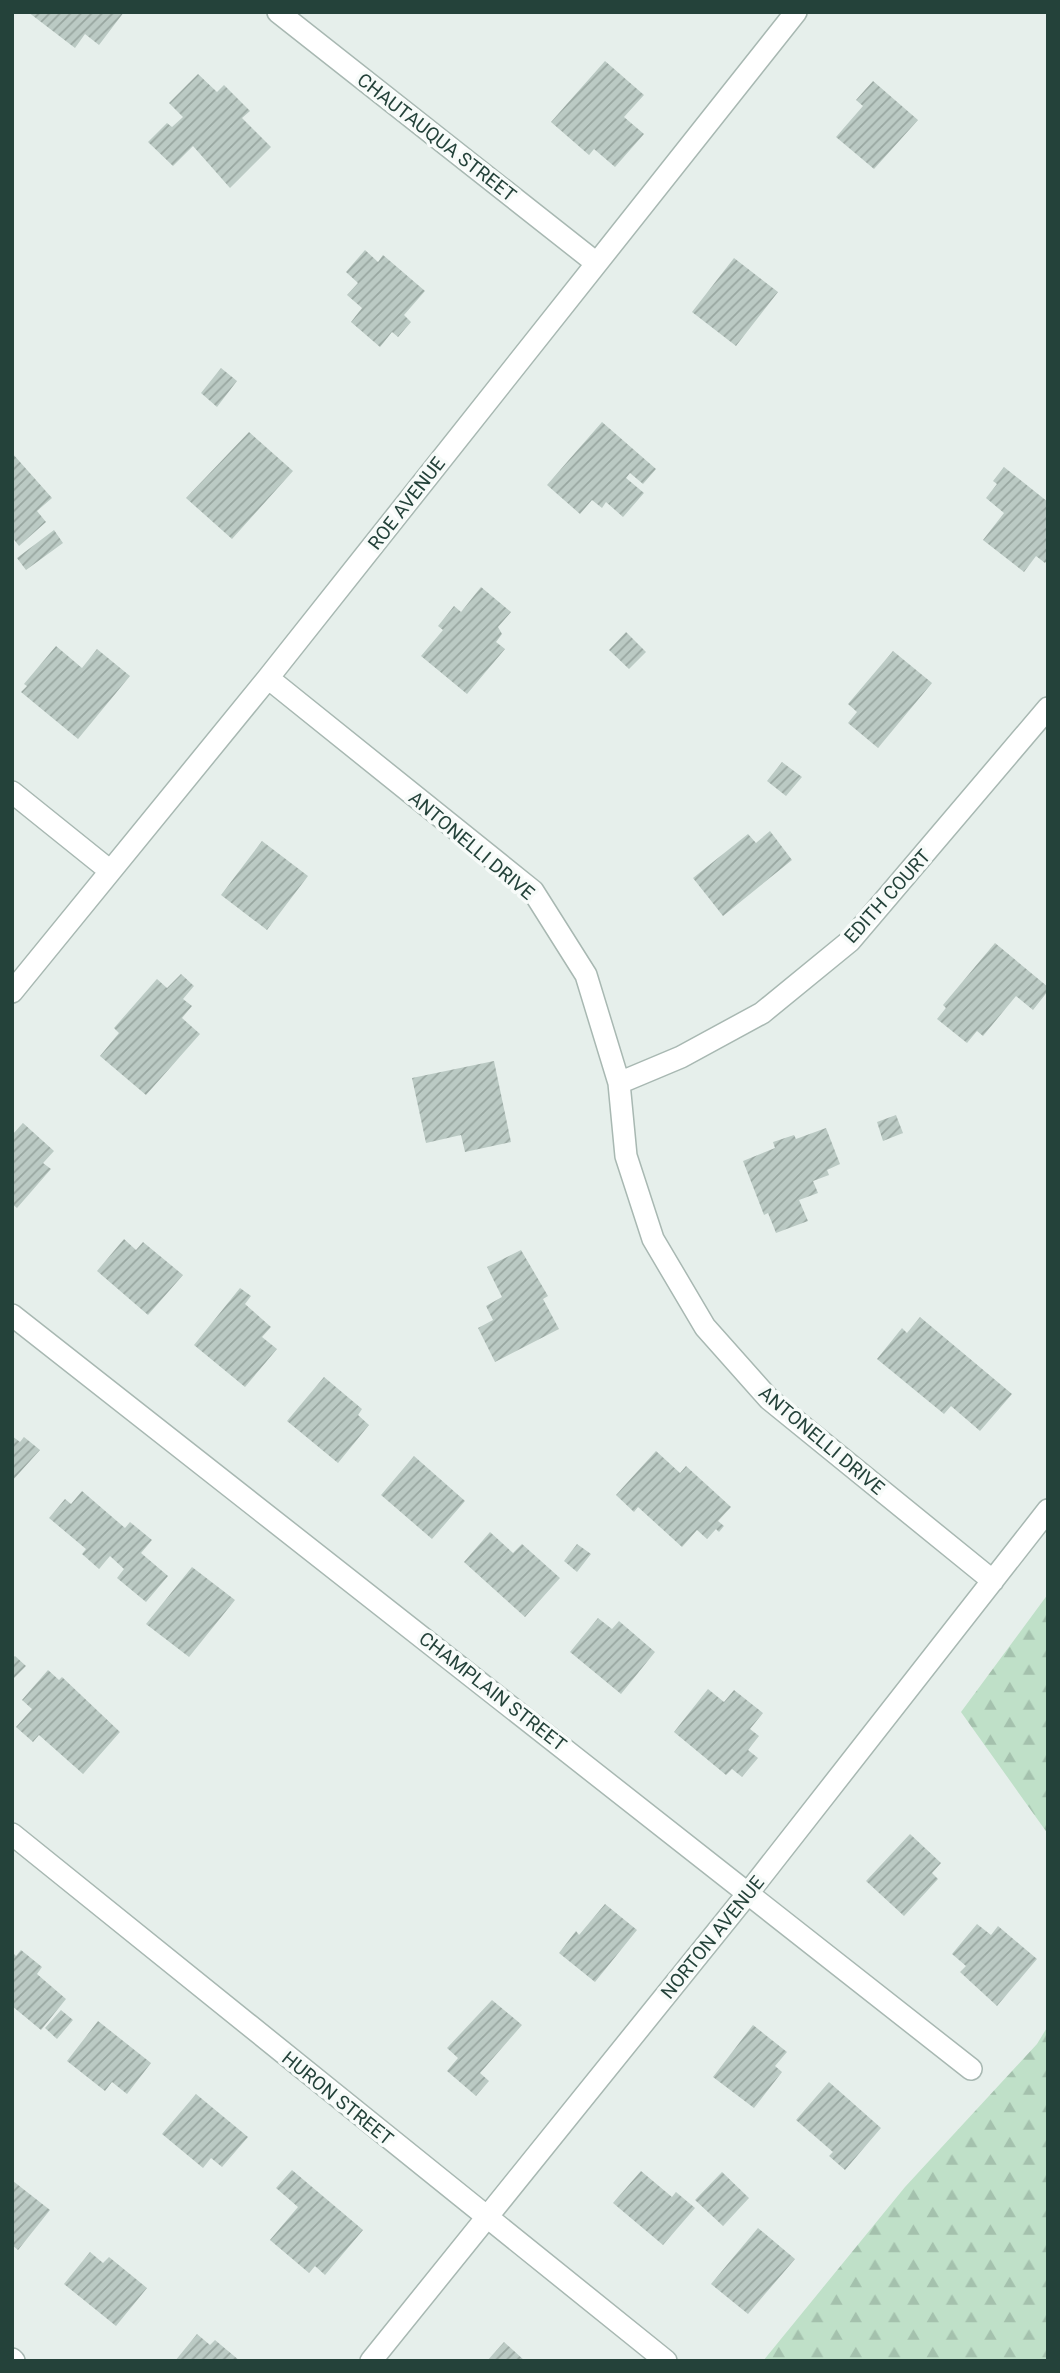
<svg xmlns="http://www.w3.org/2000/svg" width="1060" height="2373" viewBox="0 0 1060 2373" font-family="Roboto,sans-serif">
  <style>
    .forest { fill: url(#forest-firs) }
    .building { fill: url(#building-hatch) }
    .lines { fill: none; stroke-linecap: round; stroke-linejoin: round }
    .minor-casing { stroke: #a8b8b2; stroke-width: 24 }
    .minor { stroke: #fff; stroke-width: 21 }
    .labels { text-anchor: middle; stroke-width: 7; stroke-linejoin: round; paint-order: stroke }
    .street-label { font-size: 19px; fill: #24423a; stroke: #f7fbf9 }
  </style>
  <defs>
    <pattern id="forest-firs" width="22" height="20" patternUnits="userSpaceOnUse" patternTransform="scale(1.75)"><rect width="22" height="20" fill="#bfe0c8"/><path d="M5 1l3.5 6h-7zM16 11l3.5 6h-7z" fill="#a4c1ad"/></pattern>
    <pattern id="building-hatch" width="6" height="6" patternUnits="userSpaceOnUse" patternTransform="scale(1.75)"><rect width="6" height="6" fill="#bbcac4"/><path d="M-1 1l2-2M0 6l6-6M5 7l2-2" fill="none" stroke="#98a6a0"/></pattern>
  </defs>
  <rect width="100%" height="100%" fill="#e6efeb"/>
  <!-- forest -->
  <path class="forest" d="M 1048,1594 L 1048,1834 L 961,1712 Z
    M 1048,2026 L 1048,2361 L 763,2361 L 905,2187 L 1037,2044 Z"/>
  <!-- building -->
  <path class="building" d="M 28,12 L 124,12 L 99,45 L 85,34 L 75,48 Z
    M 605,61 L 644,95 L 624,117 L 644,134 L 615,167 L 594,149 L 589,155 L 551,122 Z
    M 198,74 L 217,92 L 224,85 L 250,111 L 242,118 L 271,147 L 230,188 L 193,146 L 173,166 L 148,142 L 167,123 L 172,127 L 183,117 L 169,103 Z
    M 873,81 L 918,120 L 874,169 L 836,137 L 863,106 L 856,100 Z
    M 365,250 L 378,262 L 383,255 L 425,291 L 404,315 L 411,322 L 398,337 L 392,332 L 380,347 L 351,322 L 362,308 L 347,295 L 358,283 L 346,272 Z
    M 734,258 L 778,292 L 736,346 L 692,312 Z
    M 221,368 L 237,381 L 217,407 L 201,393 Z
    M 602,422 L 656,469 L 643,484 L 630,473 L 626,478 L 644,493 L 623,517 L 606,502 L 602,508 L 592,500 L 580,514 L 547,485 Z
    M 249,432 L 293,471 L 232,539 L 186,498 Z
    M 12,453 L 52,498 L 37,511 L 46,522 L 19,546 L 12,537 Z
    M 1004,467 L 1048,502 L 1048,559 L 1045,563 L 1036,556 L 1024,572 L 983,540 L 1004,513 L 986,498 L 997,484 L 993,481 Z
    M 54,530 L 63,543 L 26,570 L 17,558 Z
    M 481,587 L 511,612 L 498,627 L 502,634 L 496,642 L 505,649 L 467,694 L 421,656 L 443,630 L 438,626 L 454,606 L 461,612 Z
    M 626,632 L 646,652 L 629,669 L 609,650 Z
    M 56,646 L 82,668 L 97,649 L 130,676 L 78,739 L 21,692 L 27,686 L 24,684 Z
    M 893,651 L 932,683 L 878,748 L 848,723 L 857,712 L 848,704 Z
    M 782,762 L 802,777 L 786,796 L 767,781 Z
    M 770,831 L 792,860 L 723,916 L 693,878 L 748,834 L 756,843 Z
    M 262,841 L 308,876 L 267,930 L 221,895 Z
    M 995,943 L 1048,987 L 1048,991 L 1033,1010 L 1016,996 L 983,1036 L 977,1031 L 967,1043 L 937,1019 L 946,1008 L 943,1005 Z
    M 181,974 L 194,986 L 183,999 L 192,1006 L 182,1018 L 200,1034 L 146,1095 L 100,1056 L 119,1033 L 114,1028 L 157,979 L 167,988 Z
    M 494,1061 L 511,1142 L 465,1152 L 461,1135 L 426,1143 L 412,1078 Z
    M 896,1115 L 903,1133 L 883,1141 L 877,1122 Z
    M 23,1123 L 54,1151 L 43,1163 L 51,1169 L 17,1208 L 12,1204 L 12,1135 Z
    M 826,1128 L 840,1164 L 827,1170 L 829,1175 L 813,1181 L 818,1193 L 799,1200 L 808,1221 L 776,1233 L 768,1213 L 764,1215 L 743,1161 L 775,1148 L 773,1142 L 794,1135 L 796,1139 Z
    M 124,1239 L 136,1250 L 143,1242 L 183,1275 L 148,1315 L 97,1271 Z
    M 521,1250 L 548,1296 L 543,1299 L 559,1329 L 495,1362 L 478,1328 L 493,1320 L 486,1306 L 502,1297 L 487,1267 Z
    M 240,1288 L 251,1296 L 245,1304 L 271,1327 L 262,1337 L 277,1349 L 245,1387 L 194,1345 Z
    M 920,1317 L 1012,1394 L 980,1431 L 951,1406 L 944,1414 L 877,1359 L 902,1328 L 907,1333 Z
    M 324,1377 L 362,1409 L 358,1415 L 369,1425 L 338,1463 L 287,1421 Z
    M 12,1436 L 20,1442 L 24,1437 L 40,1450 L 12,1481 Z
    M 656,1451 L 680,1473 L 686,1466 L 731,1507 L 718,1521 L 724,1526 L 719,1532 L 716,1529 L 707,1539 L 697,1530 L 682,1547 L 638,1507 L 634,1512 L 616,1495 Z
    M 414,1456 L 465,1501 L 432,1539 L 381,1495 Z
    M 82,1491 L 125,1528 L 130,1522 L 152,1540 L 141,1553 L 168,1576 L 146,1602 L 117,1578 L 124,1569 L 110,1556 L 99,1569 L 82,1554 L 86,1549 L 49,1518 L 65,1499 L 71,1504 Z
    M 490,1532 L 513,1553 L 522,1544 L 560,1578 L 525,1617 L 464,1562 Z
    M 577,1544 L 591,1554 L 577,1572 L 564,1561 Z
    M 192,1567 L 235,1600 L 189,1657 L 146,1624 Z
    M 598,1618 L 612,1629 L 619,1621 L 655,1652 L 621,1694 L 570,1652 Z
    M 15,1656 L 26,1666 L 12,1680 L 12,1659 Z
    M 48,1670 L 59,1680 L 62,1677 L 120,1732 L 83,1774 L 39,1735 L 33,1742 L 16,1727 L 32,1709 L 22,1700 Z
    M 708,1689 L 724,1702 L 734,1690 L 763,1713 L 750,1729 L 759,1736 L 748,1750 L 758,1758 L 742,1777 L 732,1769 L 726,1775 L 674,1732 Z
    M 910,1834 L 941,1863 L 932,1873 L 938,1879 L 904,1916 L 866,1881 Z
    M 605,1904 L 637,1930 L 595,1982 L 559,1953 L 576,1931 L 579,1935 Z
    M 977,1924 L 991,1935 L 998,1926 L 1037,1959 L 997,2006 L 960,1972 L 966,1966 L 952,1954 Z
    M 21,1950 L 42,1967 L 37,1974 L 66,1999 L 41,2030 L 12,2006 L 12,1952 L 16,1956 Z
    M 492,2000 L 522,2025 L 480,2073 L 489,2081 L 476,2096 L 447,2071 L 458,2058 L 447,2048 Z
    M 61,2010 L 73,2020 L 57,2039 L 45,2028 Z
    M 98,2021 L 151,2063 L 127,2094 L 112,2082 L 105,2091 L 67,2061 Z
    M 753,2025 L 787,2052 L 775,2066 L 782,2072 L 754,2108 L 713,2077 Z
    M 829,2082 L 881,2128 L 845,2170 L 829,2156 L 833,2152 L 796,2120 Z
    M 196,2094 L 248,2137 L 222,2167 L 211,2158 L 203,2168 L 162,2134 Z
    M 292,2170 L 363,2230 L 325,2275 L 315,2266 L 309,2273 L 270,2240 L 298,2207 L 276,2188 Z
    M 641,2171 L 672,2197 L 676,2192 L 695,2208 L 663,2245 L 613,2203 Z
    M 722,2172 L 749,2198 L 723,2226 L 695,2200 Z
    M 13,2181 L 50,2210 L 18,2250 L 12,2245 Z
    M 758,2228 L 795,2259 L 748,2314 L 711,2284 Z
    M 90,2252 L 103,2263 L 109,2257 L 147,2288 L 116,2326 L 64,2284 Z
    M 197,2334 L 210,2345 L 215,2340 L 240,2361 L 175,2361 Z
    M 504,2342 L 525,2361 L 487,2361 Z"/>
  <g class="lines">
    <!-- minor casing -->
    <g class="minor-casing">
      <path id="minor" d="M 278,12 L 595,262
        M 268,678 L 533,891 L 586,975 L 619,1083 L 626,1156 L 653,1239 L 705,1327 L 769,1399 L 993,1581
        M 12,792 L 109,870
        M 12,992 L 268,678 L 796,12
        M 619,1083 L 681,1057 L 762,1013 L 850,941 L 1048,708
        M 12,1315 L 971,2069
        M 12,1834 L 666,2361
        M 12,2359 L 14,2361
        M 371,2361 L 749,1892 L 1048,1510"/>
    </g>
    <!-- minor -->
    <use href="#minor" class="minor"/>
  </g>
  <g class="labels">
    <!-- street labels -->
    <g class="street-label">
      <text transform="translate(437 137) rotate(38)" y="7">CHAUTAUQUA STREET</text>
      <text transform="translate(406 503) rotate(-52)" y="7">ROE AVENUE</text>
      <text transform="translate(472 845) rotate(40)" y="7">ANTONELLI DRIVE</text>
      <text transform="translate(887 896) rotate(-48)" y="7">EDITH COURT</text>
      <text transform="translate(822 1440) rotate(40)" y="7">ANTONELLI DRIVE</text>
      <text transform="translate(493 1691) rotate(38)" y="7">CHAMPLAIN STREET</text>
      <text transform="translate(712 1937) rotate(-51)" y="7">NORTON AVENUE</text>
      <text transform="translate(338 2098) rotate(39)" y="7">HURON STREET</text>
    </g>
  </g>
  <!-- border -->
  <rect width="1060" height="2373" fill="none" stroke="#24423a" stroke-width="28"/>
</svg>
